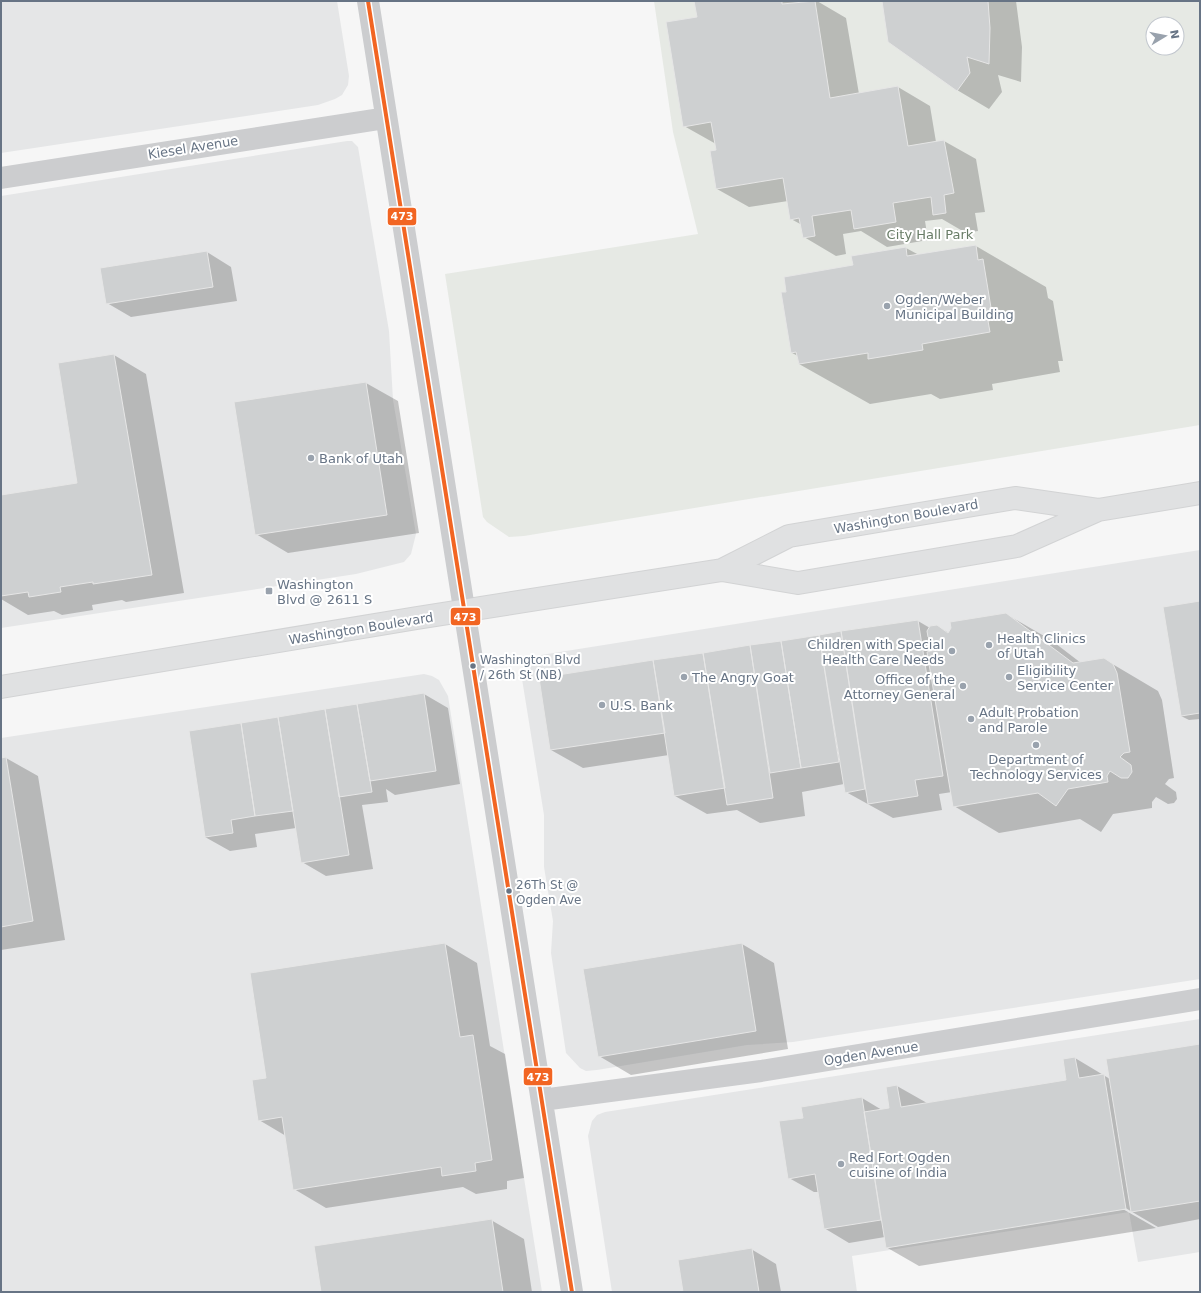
<svg xmlns="http://www.w3.org/2000/svg" width="1201" height="1293" viewBox="0 0 1201 1293" font-family="'DejaVu Sans',sans-serif">
  <style>
    .built { fill: #e5e6e7 }
    .green { fill: #e6e9e4; fill-rule: evenodd }
    .shadow { fill: #0003 }
    .building { fill: #ced0d1; stroke: #e6e6e6 }
    .lines { fill: none; stroke-linecap: round; stroke-linejoin: round }
    .major-casing { stroke: #d2d3d4; stroke-width: 24 }
    .minor { stroke: #cccdcf; stroke-width: 22 }
    .major { stroke: #e0e1e2; stroke-width: 22 }
    .bus-1-casing { stroke: #fff; stroke-width: 7 }
    .bus-1 { stroke: #f26522; stroke-width: 4 }
    .poi-dot { fill: #99a2ad; stroke: #fff; stroke-width: 1.5 }
    .bus-dot { fill: #677485; stroke: #fff; stroke-width: 1.5 }
    .labels { text-anchor: middle; stroke-width: 4; stroke-linejoin: round; paint-order: stroke }
    .bus-label { font-size: 12px; fill: #677485; stroke: #fff; text-anchor: start }
    .street-label { font-size: 13px; fill: #677485; stroke: #fff }
    .park-label { font-size: 13px; fill: #687c66; stroke: #fff }
    .poi-label { font-size: 13px; fill: #677485; stroke: #fff; text-anchor: start }
    .line-badge { stroke: #fff; stroke-width: 1.5 }
    .badge-label { font-size: 11px; text-anchor: middle; font-weight: bold; fill: #fff }
  </style>
  <rect width="100%" height="100%" fill="#f6f6f6"/>
  <!-- built -->
  <path class="built" d="M 1,1 L 337,1 L 349,76 L 348,85 L 342,95 L 335,99 L 318,105 L 1,153 Z
    M 347,141 L 352,141 L 358,147 L 389,331 L 393,400 L 416,534 L 411,554 L 404,562 L 356,574 L 1,628 L 1,196 Z
    M 1200,550 L 1200,979 L 793,1042 L 747,1045 L 597,1070 L 586,1071 L 580,1068 L 566,1053 L 551,953 L 553,921 L 544,867 L 544,815 L 522,679 L 529,663 L 535,657 L 541,655 Z
    M 424,674 L 432,676 L 439,680 L 448,696 L 542,1292 L 1,1292 L 1,738 Z
    M 1200,1019 L 1200,1252 L 1138,1262 L 1129,1212 L 852,1256 L 857,1292 L 612,1292 L 588,1136 L 592,1121 L 597,1115 L 605,1112 Z"/>
  <!-- green -->
  <path class="green" d="M 654,1 L 1200,1 L 1200,425 L 524,536 L 509,537 L 487,522 L 483,517 L 445,274 L 698,234 L 673,132 ZM 1153,24 L 1177,24 L 1177,48 L 1153,48 Z"/>
  <!-- shadow -->
  <path class="shadow" d="M 695,1 L 817,1 L 846,18 L 859,94 L 898,87 L 930,106 L 936,142 L 944,141 L 976,159 L 985,212 L 975,213 L 978,231 L 966,233 L 942,219 L 925,221 L 928,240 L 887,247 L 861,231 L 843,234 L 846,254 L 836,256 L 804,237 L 802,225 L 791,219 L 788,201 L 749,207 L 717,189 L 711,152 L 717,151 L 716,144 L 684,126 L 698,18 Z
    M 883,1 L 1016,1 L 1022,47 L 1021,82 L 998,75 L 1002,92 L 989,109 L 957,90 Z
    M 976,246 L 1046,287 L 1048,298 L 1053,301 L 1063,361 L 1058,361 L 1060,372 L 992,384 L 993,390 L 940,399 L 931,394 L 870,404 L 799,364 L 798,356 L 792,353 L 782,293 L 906,248 L 919,255 Z
    M 207,252 L 231,267 L 237,301 L 131,317 L 107,303 Z
    M 114,355 L 146,374 L 184,593 L 126,602 L 122,600 L 92,605 L 93,610 L 62,615 L 54,611 L 28,615 L 1,599 L 1,497 L 78,484 Z
    M 366,383 L 398,401 L 419,533 L 288,553 L 256,534 Z
    M 1200,602 L 1200,719 L 1189,720 L 1181,716 Z
    M 1006,614 L 1051,640 L 1081,663 L 1104,659 L 1158,691 L 1162,700 L 1174,778 L 1169,779 L 1165,784 L 1176,792 L 1177,799 L 1174,803 L 1168,804 L 1156,797 L 1152,802 L 1152,808 L 1113,814 L 1101,832 L 1080,819 L 999,833 L 954,806 L 952,792 L 939,794 L 942,810 L 893,818 L 846,792 L 844,784 L 802,792 L 805,816 L 760,823 L 737,810 L 707,814 L 675,796 L 669,755 L 583,768 L 551,750 L 540,679 L 918,621 L 930,628 L 937,626 L 949,633 Z
    M 424,694 L 448,708 L 460,784 L 395,795 L 386,789 L 388,802 L 362,805 L 373,869 L 326,876 L 302,862 L 296,828 L 255,834 L 257,847 L 230,851 L 205,837 Z
    M 6,758 L 38,776 L 65,940 L 1,950 L 1,759 Z
    M 445,944 L 477,963 L 490,1046 L 505,1054 L 524,1178 L 507,1181 L 507,1189 L 476,1194 L 463,1187 L 326,1208 L 294,1189 L 286,1136 L 259,1120 L 268,1079 Z
    M 742,944 L 774,963 L 788,1049 L 631,1075 L 599,1056 Z
    M 1200,1045 L 1200,1219 L 1158,1227 L 1122,1206 L 1121,1208 L 1156,1228 L 919,1266 L 886,1247 L 885,1237 L 849,1243 L 824,1228 L 819,1192 L 814,1192 L 789,1178 L 804,1119 L 862,1098 L 882,1110 L 891,1108 L 887,1088 L 897,1086 L 927,1103 L 1068,1081 L 1075,1058 L 1110,1079 Z
    M 491,1220 L 524,1239 L 532,1292 L 322,1292 Z
    M 751,1249 L 776,1264 L 781,1292 L 684,1292 Z"/>
  <!-- building -->
  <path class="building" d="M 694,1 L 782,1 L 782,4 L 815,1 L 830,98 L 898,86 L 908,146 L 944,140 L 954,193 L 944,195 L 946,213 L 933,215 L 931,197 L 893,203 L 896,222 L 854,229 L 851,210 L 812,216 L 815,236 L 803,238 L 799,218 L 790,220 L 783,178 L 716,189 L 710,151 L 716,150 L 711,122 L 683,127 L 666,22 L 697,17 Z
    M 882,1 L 988,1 L 990,28 L 989,64 L 967,57 L 970,73 L 957,91 L 888,42 Z
    M 976,245 L 978,260 L 983,259 L 993,320 L 988,321 L 990,332 L 922,344 L 923,350 L 868,359 L 868,353 L 799,364 L 796,352 L 791,353 L 781,292 L 786,292 L 784,277 L 853,265 L 851,256 L 906,247 L 907,256 Z
    M 207,251 L 213,287 L 106,304 L 100,268 Z
    M 114,354 L 152,575 L 93,584 L 93,582 L 60,587 L 61,592 L 29,597 L 28,592 L 1,596 L 1,495 L 77,483 L 58,363 Z
    M 366,382 L 387,515 L 255,535 L 234,402 Z
    M 1200,601 L 1200,713 L 1181,716 L 1163,607 Z
    M 1006,613 L 1073,663 L 1104,658 L 1113,664 L 1117,673 L 1130,752 L 1124,753 L 1120,757 L 1131,765 L 1132,772 L 1128,778 L 1121,778 L 1110,771 L 1107,776 L 1108,782 L 1068,789 L 1056,806 L 1038,793 L 953,807 L 927,652 L 935,650 L 938,646 L 928,637 L 927,631 L 930,626 L 937,625 L 948,633 L 951,628 L 950,622 Z
    M 918,620 L 943,776 L 915,780 L 918,796 L 868,804 L 841,631 Z
    M 841,631 L 865,789 L 845,793 L 819,635 Z
    M 819,635 L 839,762 L 801,768 L 781,641 Z
    M 781,641 L 801,768 L 770,773 L 750,645 Z
    M 750,645 L 773,798 L 727,805 L 703,653 Z
    M 703,653 L 725,788 L 674,796 L 653,660 Z
    M 653,660 L 665,733 L 550,750 L 539,678 Z
    M 424,693 L 436,771 L 370,781 L 357,704 Z
    M 357,704 L 372,792 L 339,797 L 325,709 Z
    M 325,709 L 349,855 L 301,863 L 278,717 Z
    M 278,717 L 293,811 L 255,816 L 241,723 Z
    M 241,723 L 255,816 L 231,820 L 233,833 L 205,837 L 189,731 Z
    M 6,757 L 33,921 L 1,927 L 1,758 Z
    M 445,943 L 460,1037 L 473,1035 L 492,1160 L 475,1163 L 476,1171 L 442,1176 L 441,1167 L 293,1190 L 282,1117 L 258,1121 L 252,1080 L 266,1078 L 250,973 Z
    M 742,943 L 756,1031 L 598,1057 L 583,969 Z
    M 1200,1044 L 1200,1201 L 1131,1212 L 1106,1059 Z
    M 1075,1057 L 1079,1078 L 1104,1074 L 1126,1209 L 886,1248 L 864,1112 L 889,1108 L 886,1087 L 897,1085 L 901,1107 L 1066,1080 L 1063,1059 Z
    M 862,1097 L 881,1220 L 824,1229 L 815,1174 L 788,1179 L 779,1121 L 803,1118 L 801,1107 Z
    M 492,1219 L 503,1292 L 321,1292 L 314,1246 Z
    M 752,1248 L 759,1292 L 683,1292 L 678,1260 Z"/>
  <g class="lines">
    <!-- major casing -->
    <g class="major-casing">
      <path id="major" d="M 722,570 L 798,583 L 1017,546 L 1098,510 L 1200,493
        M 1,687 L 417,618 L 722,570 L 789,536 L 1015,498 L 1098,510"/>
    </g>
    <!-- minor -->
    <path class="minor" d="M 368,1 L 572,1292
      M 1,178 L 386,118
      M 542,1100 L 761,1071 L 1200,999"/>
    <!-- major -->
    <use href="#major" class="major"/>
    <!-- bus-1 casing -->
    <g class="bus-1-casing">
      <path id="bus-1" d="M 368,1 L 572,1292"/>
    </g>
    <!-- bus-1 -->
    <use href="#bus-1" class="bus-1"/>
  </g>
  <!-- markers -->
  <g class="poi-dot">
    <circle cx="887" cy="306" r="4"/>
    <circle cx="311" cy="458" r="4"/>
    <rect x="265" y="587" width="8" height="8" rx="2"/>
    <circle cx="989" cy="645" r="4"/>
    <circle cx="952" cy="651" r="4"/>
    <circle cx="684" cy="677" r="4"/>
    <circle cx="1009" cy="677" r="4"/>
    <circle cx="963" cy="686" r="4"/>
    <circle cx="602" cy="705" r="4"/>
    <circle cx="971" cy="719" r="4"/>
    <circle cx="1036" cy="745" r="4"/>
    <circle cx="841" cy="1164" r="4"/>
  </g>
  <g class="bus-dot">
    <circle cx="473" cy="666" r="3.5"/>
    <circle cx="509" cy="891" r="3.5"/>
  </g>
  <g class="labels">
    <!-- bus labels -->
    <g class="bus-label">
      <text x="480" y="664">Washington Blvd<tspan x="480" dy="15">/ 26th St (NB)</tspan></text>
      <text x="516" y="889">26Th St @<tspan x="516" dy="15">Ogden Ave</tspan></text>
    </g>
    <!-- street labels -->
    <g class="street-label">
      <text transform="translate(193 147) rotate(-9)" y="5">Kiesel Avenue</text>
      <text transform="translate(906 516) rotate(-10)" y="5">Washington Boulevard</text>
      <text transform="translate(361 628) rotate(-9)" y="5">Washington Boulevard</text>
      <text transform="translate(871 1053) rotate(-9)" y="5">Ogden Avenue</text>
    </g>
    <!-- park labels -->
    <g class="park-label">
      <text x="930" y="239">City Hall Park</text>
    </g>
    <!-- poi labels -->
    <g class="poi-label">
      <text x="895" y="304">Ogden/Weber<tspan x="895" dy="15">Municipal Building</tspan></text>
      <text x="319" y="463">Bank of Utah</text>
      <text x="277" y="589">Washington<tspan x="277" dy="15">Blvd @ 2611 S</tspan></text>
      <text x="997" y="643">Health Clinics<tspan x="997" dy="15">of Utah</tspan></text>
      <text x="944" y="649" text-anchor="end">Children with Special<tspan x="944" dy="15">Health Care Needs</tspan></text>
      <text x="1017" y="675">Eligibility<tspan x="1017" dy="15">Service Center</tspan></text>
      <text x="692" y="682">The Angry Goat</text>
      <text x="955" y="684" text-anchor="end">Office of the<tspan x="955" dy="15">Attorney General</tspan></text>
      <text x="610" y="710">U.S. Bank</text>
      <text x="979" y="717">Adult Probation<tspan x="979" dy="15">and Parole</tspan></text>
      <text x="1036" y="764" text-anchor="middle">Department of<tspan x="1036" dy="15">Technology Services</tspan></text>
      <text x="849" y="1162">Red Fort Ogden<tspan x="849" dy="15">cuisine of India</tspan></text>
    </g>
  </g>
  <g class="line-badge">
    <rect x="387" y="207" width="30" height="19" rx="4" fill="#f26522"/>
    <rect x="450" y="607" width="31" height="19" rx="4" fill="#f26522"/>
    <rect x="523" y="1067" width="30" height="19" rx="4" fill="#f26522"/>
  </g>
  <g class="badge-label">
    <text x="402" y="220">473</text>
    <text x="465" y="621">473</text>
    <text x="538" y="1081">473</text>
  </g>
  <!-- border -->
  <rect width="1201" height="1293" fill="none" stroke="#677485" stroke-width="4"/>
  <!-- north arrow -->
  <g transform="translate(1165 36) rotate(80)"><circle r="19" fill="#ffffff" stroke="#c2c7ce"/>
  <path d="M0-3L7 15L0 10L-7 15Z" fill="#99a2ad"/>
  <text y="-6" font-size="11" font-weight="bold" text-anchor="middle" fill="#677485">N</text>
  </g>
</svg>
